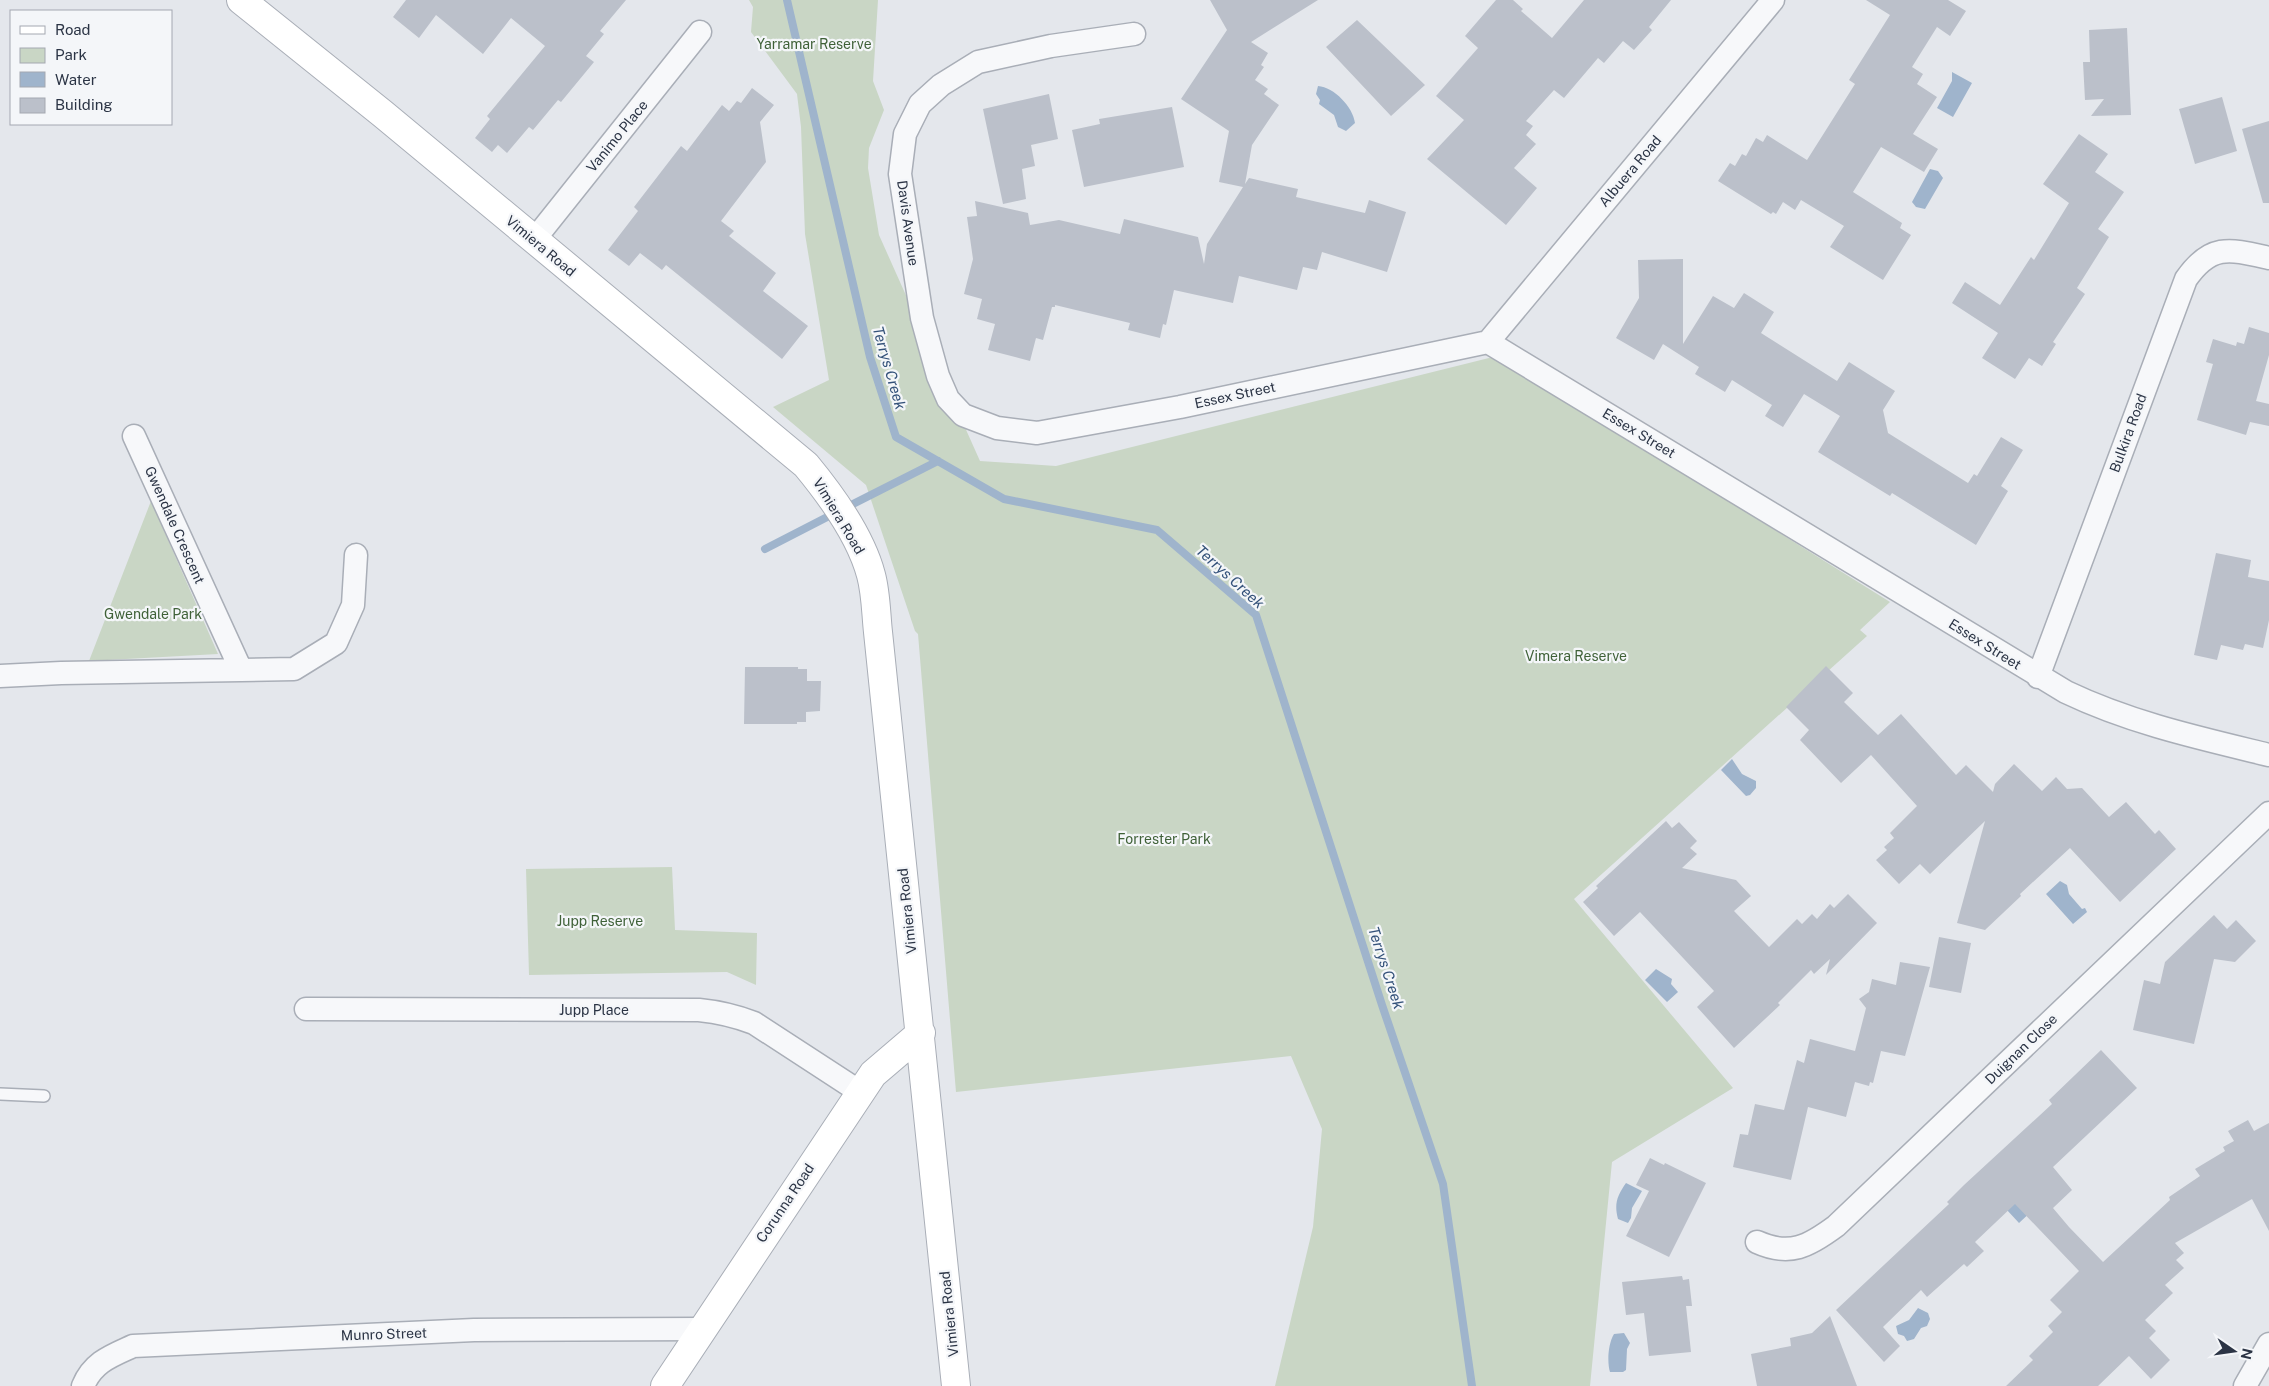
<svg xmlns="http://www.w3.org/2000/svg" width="2269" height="1386" viewBox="0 0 2269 1386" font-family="'Public Sans',sans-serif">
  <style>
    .green { fill: #c9d6c5 }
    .water { fill: #9fb4cc }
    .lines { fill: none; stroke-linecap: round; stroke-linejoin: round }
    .stream { stroke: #9fb4cc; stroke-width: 8 }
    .building { fill: #bbc0ca }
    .lane-casing { stroke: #a9aeb7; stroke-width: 14 }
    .street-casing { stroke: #a9aeb7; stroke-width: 25 }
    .secondary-casing { stroke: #a9aeb7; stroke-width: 30 }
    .lane { stroke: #f7f8fa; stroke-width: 11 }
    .street { stroke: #f7f8fa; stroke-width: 22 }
    .secondary { stroke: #fff; stroke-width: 28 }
    .labels { text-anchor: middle; stroke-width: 4.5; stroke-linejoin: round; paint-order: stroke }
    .park-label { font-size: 14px; fill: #3f6138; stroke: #f4f6f9 }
    .street-label { font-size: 14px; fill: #2b3445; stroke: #f4f6f9 }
    .water-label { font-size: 15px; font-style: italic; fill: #34527a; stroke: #f4f6f9 }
  </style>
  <rect width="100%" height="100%" fill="#e4e7ec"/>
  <!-- green -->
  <path class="green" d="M 749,0 L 878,0 L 873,81 L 884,110 L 869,148 L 868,168 L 879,235 L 980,461 L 1056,466 L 1497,356 L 1890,602 L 1860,630 L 1867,636 L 1574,899 L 1733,1088 L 1612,1162 L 1590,1386 L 1275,1386 L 1313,1227 L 1322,1129 L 1291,1056 L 956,1092 L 918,634 L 915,631 L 866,485 L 773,407 L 829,380 L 805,234 L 801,127 L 797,94 L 751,32 L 753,7 Z
    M 151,501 L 218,654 L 89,661 Z
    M 672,867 L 675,930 L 757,933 L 756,985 L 727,972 L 529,975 L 526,869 Z"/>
  <!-- water -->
  <path class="water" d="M 1952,72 L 1972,83 L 1953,117 L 1937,108 L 1952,81 Z
    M 1318,86 C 1334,87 1353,107 1355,123 L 1346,131 L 1338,127 L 1334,115 L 1319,104 L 1320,100 L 1316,94 Z
    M 1930,169 L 1938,171 L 1943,178 L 1925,209 L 1916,207 L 1912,202 Z
    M 1732,759 L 1742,774 L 1756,781 L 1756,788 L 1750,795 L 1746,796 L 1721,770 Z
    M 2060,881 L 2067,885 L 2069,894 L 2082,909 L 2085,908 L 2087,912 L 2073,924 L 2046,894 Z
    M 1656,969 L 1672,979 L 1671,984 L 1678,992 L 1667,1002 L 1645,980 Z
    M 1626,1183 L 1642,1191 L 1632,1208 L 1631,1218 L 1628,1223 L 1618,1219 C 1614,1204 1617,1196 1626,1183 Z
    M 1994,1196 L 2035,1208 L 2019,1223 Z
    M 1918,1308 L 1928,1313 L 1930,1319 L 1927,1326 L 1921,1328 L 1914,1339 L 1907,1341 L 1904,1336 L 1898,1334 L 1896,1326 L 1909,1320 Z
    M 1624,1333 L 1630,1343 L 1627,1349 L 1626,1370 L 1623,1372 L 1610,1372 C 1607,1362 1608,1344 1614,1334 Z"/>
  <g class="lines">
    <!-- stream -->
    <path class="stream" d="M 787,0 L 870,357 L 896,437 L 1004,499 L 1157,530 L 1256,615 L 1382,1005 L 1443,1184 L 1472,1386
      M 845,508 L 938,461
      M 765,549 L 835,513"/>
  </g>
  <!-- building -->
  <path class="building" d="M 406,0 L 626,0 L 600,31 L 604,34 L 586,56 L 594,62 L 561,102 L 558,100 L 533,130 L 529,127 L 507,153 L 498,145 L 492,152 L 475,138 L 490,119 L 487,116 L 545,46 L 511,18 L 483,54 L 436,15 L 419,38 L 393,17 Z
    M 1210,0 L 1318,0 L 1251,42 L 1268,53 L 1261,65 L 1264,67 L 1255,80 L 1268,89 L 1264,94 L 1279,105 L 1252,145 L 1245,184 L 1249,178 L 1298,189 L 1296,197 L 1365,213 L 1369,200 L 1406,212 L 1387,272 L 1322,252 L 1317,270 L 1303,267 L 1297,290 L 1239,276 L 1233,303 L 1174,290 L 1166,325 L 1163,324 L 1160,338 L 1128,330 L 1130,323 L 1055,305 L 1055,307 L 1052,307 L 1043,340 L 1036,338 L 1030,361 L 988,350 L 995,324 L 977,319 L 982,299 L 964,294 L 973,259 L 967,217 L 977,216 L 975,201 L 1028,213 L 1030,225 L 1059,220 L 1120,234 L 1124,219 L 1198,237 L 1204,264 L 1207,244 L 1243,187 L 1219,182 L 1229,131 L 1181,99 L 1227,30 Z
    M 1496,0 L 1513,0 L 1523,9 L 1521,11 L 1552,38 L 1584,0 L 1671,0 L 1649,27 L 1652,30 L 1634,50 L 1623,41 L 1604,63 L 1598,58 L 1564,98 L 1554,90 L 1526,121 L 1533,126 L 1526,135 L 1536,144 L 1514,168 L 1537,188 L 1506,225 L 1427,159 L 1464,120 L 1436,96 L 1478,48 L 1465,36 Z
    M 1866,0 L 1948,0 L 1966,11 L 1950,36 L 1937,27 L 1912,67 L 1923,74 L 1917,84 L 1937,97 L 1913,134 L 1938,149 L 1924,172 L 1881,147 L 1853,192 L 1902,223 L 1900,228 L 1911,235 L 1883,280 L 1830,247 L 1844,226 L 1801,200 L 1795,210 L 1783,202 L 1776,214 L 1773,212 L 1771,214 L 1718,181 L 1730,163 L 1735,166 L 1742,154 L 1746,156 L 1756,138 L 1763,142 L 1767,135 L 1807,160 L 1855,84 L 1849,80 L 1890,15 Z
    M 1357,20 L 1425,85 L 1391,116 L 1326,47 Z
    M 2127,28 L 2131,115 L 2091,116 L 2104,99 L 2085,100 L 2083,62 L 2090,62 L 2089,30 Z
    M 752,88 L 774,105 L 760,122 L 766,162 L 721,221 L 734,231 L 729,236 L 776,273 L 763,291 L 808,326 L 782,359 L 666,265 L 662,270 L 640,253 L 629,266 L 608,250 L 638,211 L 634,207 L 681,146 L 687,151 L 722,105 L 729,111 L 737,101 L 741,103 Z
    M 1049,94 L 1058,139 L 1031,145 L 1035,166 L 1022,169 L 1026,199 L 1003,204 L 983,109 Z
    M 2222,97 L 2237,151 L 2195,164 L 2179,109 Z
    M 1172,107 L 1184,167 L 1084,187 L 1072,130 L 1100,124 L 1099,119 Z
    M 2269,121 L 2269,203 L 2263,203 L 2242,129 Z
    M 2079,134 L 2108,154 L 2095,172 L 2124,192 L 2098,229 L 2109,237 L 2077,288 L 2085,294 L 2053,342 L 2056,344 L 2042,366 L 2029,358 L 2015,379 L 1982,358 L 1998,333 L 1952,303 L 1965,282 L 2000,305 L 2031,257 L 2034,260 L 2069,203 L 2043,184 Z
    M 1683,259 L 1683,344 L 1713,296 L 1734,308 L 1744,293 L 1774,312 L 1761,333 L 1837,381 L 1849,362 L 1895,391 L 1883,410 L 1888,433 L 1968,483 L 1974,474 L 1977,476 L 2001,437 L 2023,450 L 2001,486 L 2008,491 L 1976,545 L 1892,493 L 1890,496 L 1818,452 L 1840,416 L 1804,394 L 1783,427 L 1765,416 L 1772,405 L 1732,380 L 1725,392 L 1695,374 L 1699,367 L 1663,344 L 1654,360 L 1616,338 L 1639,298 L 1638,260 Z
    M 2249,327 L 2269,333 L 2269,355 L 2256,401 L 2269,404 L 2269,426 L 2250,422 L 2246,435 L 2197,420 L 2213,364 L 2206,362 L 2213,339 L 2236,346 L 2237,342 L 2244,344 Z
    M 2216,553 L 2251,560 L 2248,577 L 2269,581 L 2269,620 L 2263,648 L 2245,644 L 2243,650 L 2221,645 L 2217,660 L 2194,655 Z
    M 1826,666 L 1853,693 L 1844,702 L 1878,735 L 1901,714 L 1956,775 L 1966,765 L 1993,792 L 1995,784 L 2014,764 L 2042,791 L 2056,777 L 2067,789 L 2082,788 L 2109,817 L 2126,802 L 2155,834 L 2159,830 L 2176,849 L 2120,902 L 2070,848 L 2020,894 L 2021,896 L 1985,930 L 1957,923 L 1985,821 L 1930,874 L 1920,864 L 1899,884 L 1876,860 L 1887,850 L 1884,847 L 1894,838 L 1890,833 L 1917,806 L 1871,755 L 1841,783 L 1800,740 L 1809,730 L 1786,707 Z
    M 745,667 L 798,667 L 798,669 L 807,669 L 807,681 L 821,681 L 820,711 L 806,712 L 806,722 L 797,722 L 797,724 L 744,724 Z
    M 1666,821 L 1672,828 L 1679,822 L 1697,841 L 1690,848 L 1697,854 L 1682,868 L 1736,880 L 1751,896 L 1734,911 L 1769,947 L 1797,919 L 1802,924 L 1812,914 L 1817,919 L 1830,904 L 1834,908 L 1848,894 L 1877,923 L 1826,975 L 1830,959 L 1814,974 L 1811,970 L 1778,1003 L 1780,1005 L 1734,1048 L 1697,1007 L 1714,991 L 1640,912 L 1614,936 L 1583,902 L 1598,888 L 1596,886 Z
    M 2214,915 L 2227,929 L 2236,920 L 2256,941 L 2235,962 L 2214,959 L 2194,1044 L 2133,1030 L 2144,980 L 2160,984 L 2165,962 Z
    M 1939,937 L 1971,943 L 1961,993 L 1929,987 Z
    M 1900,962 L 1930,967 L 1905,1056 L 1881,1051 L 1873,1083 L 1870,1082 L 1869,1086 L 1855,1082 L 1846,1117 L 1808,1107 L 1791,1180 L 1733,1167 L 1740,1134 L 1748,1135 L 1755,1104 L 1784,1110 L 1797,1060 L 1804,1063 L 1810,1039 L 1855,1051 L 1866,1008 L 1859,999 L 1869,992 L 1872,979 L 1896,985 Z
    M 2101,1050 L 2137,1088 L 2053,1167 L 2072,1190 L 2053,1208 L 2069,1227 L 2103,1262 L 2170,1200 L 2169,1197 L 2200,1176 L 2195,1169 L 2225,1151 L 2223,1147 L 2234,1141 L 2228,1131 L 2248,1120 L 2254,1131 L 2269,1123 L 2269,1231 L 2252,1199 L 2175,1243 L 2184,1253 L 2176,1260 L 2184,1268 L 2165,1285 L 2173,1293 L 2145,1320 L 2156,1331 L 2149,1338 L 2170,1360 L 2151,1379 L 2129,1356 L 2098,1386 L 2006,1386 L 2033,1360 L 2029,1356 L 2053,1332 L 2048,1326 L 2062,1312 L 2050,1300 L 2079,1271 L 2015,1204 L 1975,1242 L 1984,1251 L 1967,1267 L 1964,1264 L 1927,1297 L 1921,1290 L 1883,1327 L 1900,1346 L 1884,1362 L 1836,1310 L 1949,1204 L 1947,1202 L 1964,1185 L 2052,1104 L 2049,1100 Z
    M 1650,1158 L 1664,1165 L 1665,1163 L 1706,1183 L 1669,1257 L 1626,1236 L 1649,1191 L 1636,1185 Z
    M 1682,1276 L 1683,1280 L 1689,1279 L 1692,1306 L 1686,1306 L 1691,1352 L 1649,1356 L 1644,1313 L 1626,1315 L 1622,1282 Z
    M 1830,1316 L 1857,1386 L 1757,1386 L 1751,1354 L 1791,1346 L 1790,1338 L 1812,1333 Z"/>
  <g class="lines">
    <!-- lane casing -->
    <g class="lane-casing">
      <path id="lane" d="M 0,1094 L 44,1096"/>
    </g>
    <!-- street casing -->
    <g class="street-casing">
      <path id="street" d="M 1134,34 L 1051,46 L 978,62 L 941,85 L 920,104 L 905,134 L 900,174 L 922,318 L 938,376 L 948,399 L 963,415 L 997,428 L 1037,433 L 1180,407 L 1488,342 L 2066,692 C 2131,723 2199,738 2269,755
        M 534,240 L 700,32
        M 1488,342 L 1773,0
        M 134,436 L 241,670
        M 0,676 L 61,673 L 294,669 L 336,643 L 353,605 L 356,555
        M 2038,677 L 2186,279 C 2211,243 2230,249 2269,258
        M 306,1009 L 699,1010 C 719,1012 736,1016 754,1023 L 860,1092
        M 1757,1242 C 1790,1257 1809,1246 1836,1226 L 2269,813
        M 83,1386 C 93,1362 111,1356 133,1346 L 474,1330 L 701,1329
        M 2245,1386 L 2269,1344"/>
    </g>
    <!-- secondary casing -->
    <g class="secondary-casing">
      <path id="secondary" d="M 241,0 L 383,114 L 806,465 C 830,494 861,537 871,575 C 876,593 876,614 878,632 L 956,1386
        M 665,1386 L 873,1074 L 921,1033"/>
    </g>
    <!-- lane -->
    <use href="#lane" class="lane"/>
    <!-- street -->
    <use href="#street" class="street"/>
    <!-- secondary -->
    <use href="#secondary" class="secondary"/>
  </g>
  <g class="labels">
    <!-- park labels -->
    <g class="park-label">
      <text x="814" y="49">Yarramar Reserve</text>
      <text x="153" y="619">Gwendale Park</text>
      <text x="1576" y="661">Vimera Reserve</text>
      <text x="1164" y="844">Forrester Park</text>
      <text x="600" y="926">Jupp Reserve</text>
    </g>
    <!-- street labels -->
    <g class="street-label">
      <text transform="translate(617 136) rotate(-51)" y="5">Vanimo Place</text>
      <text transform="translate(1630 171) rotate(-50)" y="5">Albuera Road</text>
      <text transform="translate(908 223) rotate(82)" y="5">Davis Avenue</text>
      <text transform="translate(541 246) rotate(40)" y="5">Vimiera Road</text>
      <text transform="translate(1235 395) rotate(-12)" y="5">Essex Street</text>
      <text transform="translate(1639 433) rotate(31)" y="5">Essex Street</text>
      <text transform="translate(2128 433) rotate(-70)" y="5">Bulkira Road</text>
      <text transform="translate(839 516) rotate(59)" y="5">Vimiera Road</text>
      <text transform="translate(175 525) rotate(66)" y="5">Gwendale Crescent</text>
      <text transform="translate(1985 644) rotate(32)" y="5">Essex Street</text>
      <text transform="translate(907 911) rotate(-96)" y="5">Vimiera Road</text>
      <text x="594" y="1015">Jupp Place</text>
      <text transform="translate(2021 1049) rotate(-44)" y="5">Duignan Close</text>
      <text transform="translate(785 1203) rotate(-56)" y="5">Corunna Road</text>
      <text transform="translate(949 1314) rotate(-96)" y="5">Vimiera Road</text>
      <text transform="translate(384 1334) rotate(-2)" y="5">Munro Street</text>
    </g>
    <!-- water labels -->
    <g class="water-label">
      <text transform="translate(889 368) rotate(74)" y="5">Terrys Creek</text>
      <text transform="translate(1230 577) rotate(42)" y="5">Terrys Creek</text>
      <text transform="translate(1386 968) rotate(72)" y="5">Terrys Creek</text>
    </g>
  </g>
  <!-- legend -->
  <rect x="10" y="10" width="162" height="115" fill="#f4f6f9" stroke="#a4a8b1"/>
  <rect x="20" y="26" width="25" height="8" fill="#ffffff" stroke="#a4a8b1"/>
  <text x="55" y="35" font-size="15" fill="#2b3445">Road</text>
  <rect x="20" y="48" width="25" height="15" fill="#c9d6c5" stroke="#a4a8b1"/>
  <text x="55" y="60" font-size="15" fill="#2b3445">Park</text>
  <rect x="20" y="72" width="25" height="15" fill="#9fb4cc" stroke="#a4a8b1"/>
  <text x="55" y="85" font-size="15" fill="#2b3445">Water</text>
  <rect x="20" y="98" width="25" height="15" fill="#bbc0ca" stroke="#a4a8b1"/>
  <text x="55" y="110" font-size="15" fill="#2b3445">Building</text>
  <!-- north arrow -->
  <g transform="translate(2234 1351) rotate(103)" stroke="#f4f6f9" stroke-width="4" paint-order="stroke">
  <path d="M0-4L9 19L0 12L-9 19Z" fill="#2b3445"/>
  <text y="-8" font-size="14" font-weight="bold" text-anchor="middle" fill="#2b3445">N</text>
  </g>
</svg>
